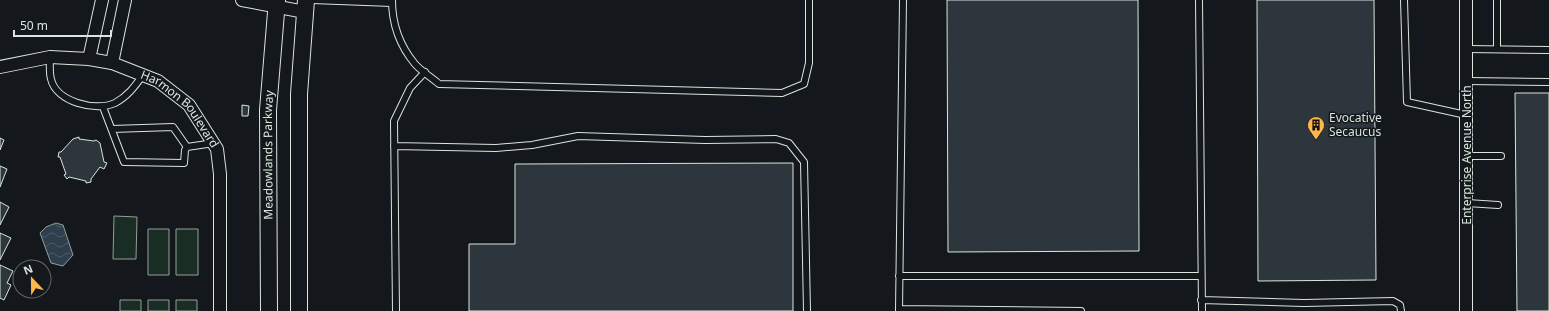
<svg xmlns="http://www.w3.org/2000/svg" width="1549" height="311" viewBox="0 0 1549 311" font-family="'Noto Sans',sans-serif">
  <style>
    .garden { fill: #1a2d24; stroke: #939e99 }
    .water { fill: url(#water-waves); stroke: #939e99 }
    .building { fill: #2c363c; stroke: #d8e6dc }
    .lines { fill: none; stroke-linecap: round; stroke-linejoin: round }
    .service-casing { stroke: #d8e6dc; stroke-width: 8 }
    .minor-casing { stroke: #d8e6dc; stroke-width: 14 }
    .secondary-casing { stroke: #d8e6dc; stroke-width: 18 }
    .service { stroke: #14181c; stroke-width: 6 }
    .minor { stroke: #14181c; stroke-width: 12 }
    .secondary { stroke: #14181c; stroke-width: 16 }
    .labels { text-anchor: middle; stroke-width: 3; stroke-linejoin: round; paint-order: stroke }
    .street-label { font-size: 12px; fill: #d8e6dc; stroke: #14181c }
    .poi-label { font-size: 12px; fill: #d8e6dc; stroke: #14181c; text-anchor: start }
  </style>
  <defs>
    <pattern id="water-waves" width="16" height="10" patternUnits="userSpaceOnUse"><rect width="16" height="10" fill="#2f3f4d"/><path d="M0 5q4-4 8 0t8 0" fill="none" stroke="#4c5b66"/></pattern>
  </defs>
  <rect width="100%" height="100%" fill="#14181c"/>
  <!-- garden -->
  <path class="garden" d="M 114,216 L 137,217 L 136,259 L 113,259 Z
    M 148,229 L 169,229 L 169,275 L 148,275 Z
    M 176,229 L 198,229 L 198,275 L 176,275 Z
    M 120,300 L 141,300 L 141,311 L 120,311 Z
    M 148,300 L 169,300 L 169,311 L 148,311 Z
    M 176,300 L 197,300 L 197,311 L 176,311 Z"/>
  <!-- water -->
  <path class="water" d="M 56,223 L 63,225 L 73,255 L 63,266 L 51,263 L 40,233 L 46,227 Z"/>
  <!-- building -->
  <path class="building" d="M 947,0 L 1138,0 L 1139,251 L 948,252 Z
    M 1257,0 L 1374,0 L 1376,280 L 1258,281 Z
    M 1515,93 L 1549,93 L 1549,311 L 1517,311 Z
    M 242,105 L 249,106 L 248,116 L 242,116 Z
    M 79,137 L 79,139 L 94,141 L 96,140 L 100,143 L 104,162 L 107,163 L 104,169 L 100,167 L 91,179 L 91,182 L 86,183 L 86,181 L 69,177 L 67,179 L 64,175 L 66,174 L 60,157 L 58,157 L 59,152 L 61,152 L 73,139 Z
    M 0,138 L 4,140 L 0,150 Z
    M 793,163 L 793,311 L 469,311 L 469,244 L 515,244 L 515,164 Z
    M 0,166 L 7,169 L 0,187 Z
    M 0,202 L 9,207 L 0,225 Z
    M 0,233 L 11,238 L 0,260 Z
    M 0,265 L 13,271 L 7,283 L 11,285 L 4,300 L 0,298 Z"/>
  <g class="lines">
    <!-- service casing -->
    <g class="service-casing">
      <path id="service" d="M 312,0 L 392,3
        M 392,0 C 392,23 400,46 415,64 C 421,71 431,77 439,84 L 782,93 L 804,84 L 809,63 L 809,0
        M 1199,0 L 1202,311
        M 1404,0 L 1407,102 L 1466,115
        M 1497,0 L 1497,49
        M 1466,49 L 1549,50
        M 50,57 C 50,64 49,72 51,79 C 56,102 96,112 115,103 C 128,96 135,86 143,75
        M 1467,81 L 1549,82
        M 103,107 L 124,162 L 184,163 L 185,150 L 187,147 L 214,143
        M 112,129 L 173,127 L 187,147
        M 394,146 L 496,148 L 532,145 L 578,136 L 705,140 L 776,139 L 789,143 L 804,162 L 807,311
        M 1466,156 L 1501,156
        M 1467,203 L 1498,205
        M 899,276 L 1201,276
        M 1201,300 L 1304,303 L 1393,301 L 1400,305 L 1401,311
        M 899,309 L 1081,311
        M 396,311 L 394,121 L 410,88 L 425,72
        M 899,311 L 903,0"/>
    </g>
    <!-- minor casing -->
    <g class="minor-casing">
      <g id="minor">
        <path d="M 242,0 L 305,12"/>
        <path d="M 1466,0 L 1466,311"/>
        <path d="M 89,59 L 102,0"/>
        <path d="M 112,63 L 125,0"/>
        <path id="s1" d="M 0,67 L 50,57 L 89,59 L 112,63 L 158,81 L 189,105 L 217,149 L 220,174 L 220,311"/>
      </g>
    </g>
    <!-- secondary casing -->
    <g class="secondary-casing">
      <g id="secondary">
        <path id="s2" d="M 269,311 L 268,110 L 277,0"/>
        <path d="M 299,311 L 299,94 L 306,0"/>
      </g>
    </g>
    <!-- service -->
    <use href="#service" class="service"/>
    <!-- minor -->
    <use href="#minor" class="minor"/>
    <!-- secondary -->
    <use href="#secondary" class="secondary"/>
  </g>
  <!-- icons -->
  <defs>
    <g id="building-pin" transform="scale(0.9)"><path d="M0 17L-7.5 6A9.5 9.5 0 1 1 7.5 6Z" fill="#ffb74d" stroke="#14181c"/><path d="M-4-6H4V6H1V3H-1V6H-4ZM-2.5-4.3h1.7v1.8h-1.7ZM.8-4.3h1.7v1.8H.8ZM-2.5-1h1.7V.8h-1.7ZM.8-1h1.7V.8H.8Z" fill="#111"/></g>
  </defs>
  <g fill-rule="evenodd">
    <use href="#building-pin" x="1316" y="125"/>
  </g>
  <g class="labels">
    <!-- street labels -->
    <g class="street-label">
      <text dy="4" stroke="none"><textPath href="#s1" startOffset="198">Harmon Boulevard</textPath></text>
      <text dy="4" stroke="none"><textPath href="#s2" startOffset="156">Meadowlands Parkway</textPath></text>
      <text transform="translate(1467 155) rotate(-90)" y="4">Enterprise Avenue North</text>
    </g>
    <!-- poi labels -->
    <g class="poi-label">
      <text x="1329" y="122">Evocative<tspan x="1329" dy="14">Secaucus</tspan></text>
    </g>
  </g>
  <!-- north arrow -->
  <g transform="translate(32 279) rotate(338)"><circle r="19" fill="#14181c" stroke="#626a69"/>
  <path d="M0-3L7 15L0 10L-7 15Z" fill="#ffb74d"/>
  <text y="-6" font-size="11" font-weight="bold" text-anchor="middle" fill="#d8e6dc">N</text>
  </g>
  <!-- scale -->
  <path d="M14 30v6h97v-6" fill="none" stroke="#d8e6dc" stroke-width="2"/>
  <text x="20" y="30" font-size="12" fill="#d8e6dc" stroke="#14181c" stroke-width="3" paint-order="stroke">50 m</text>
</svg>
